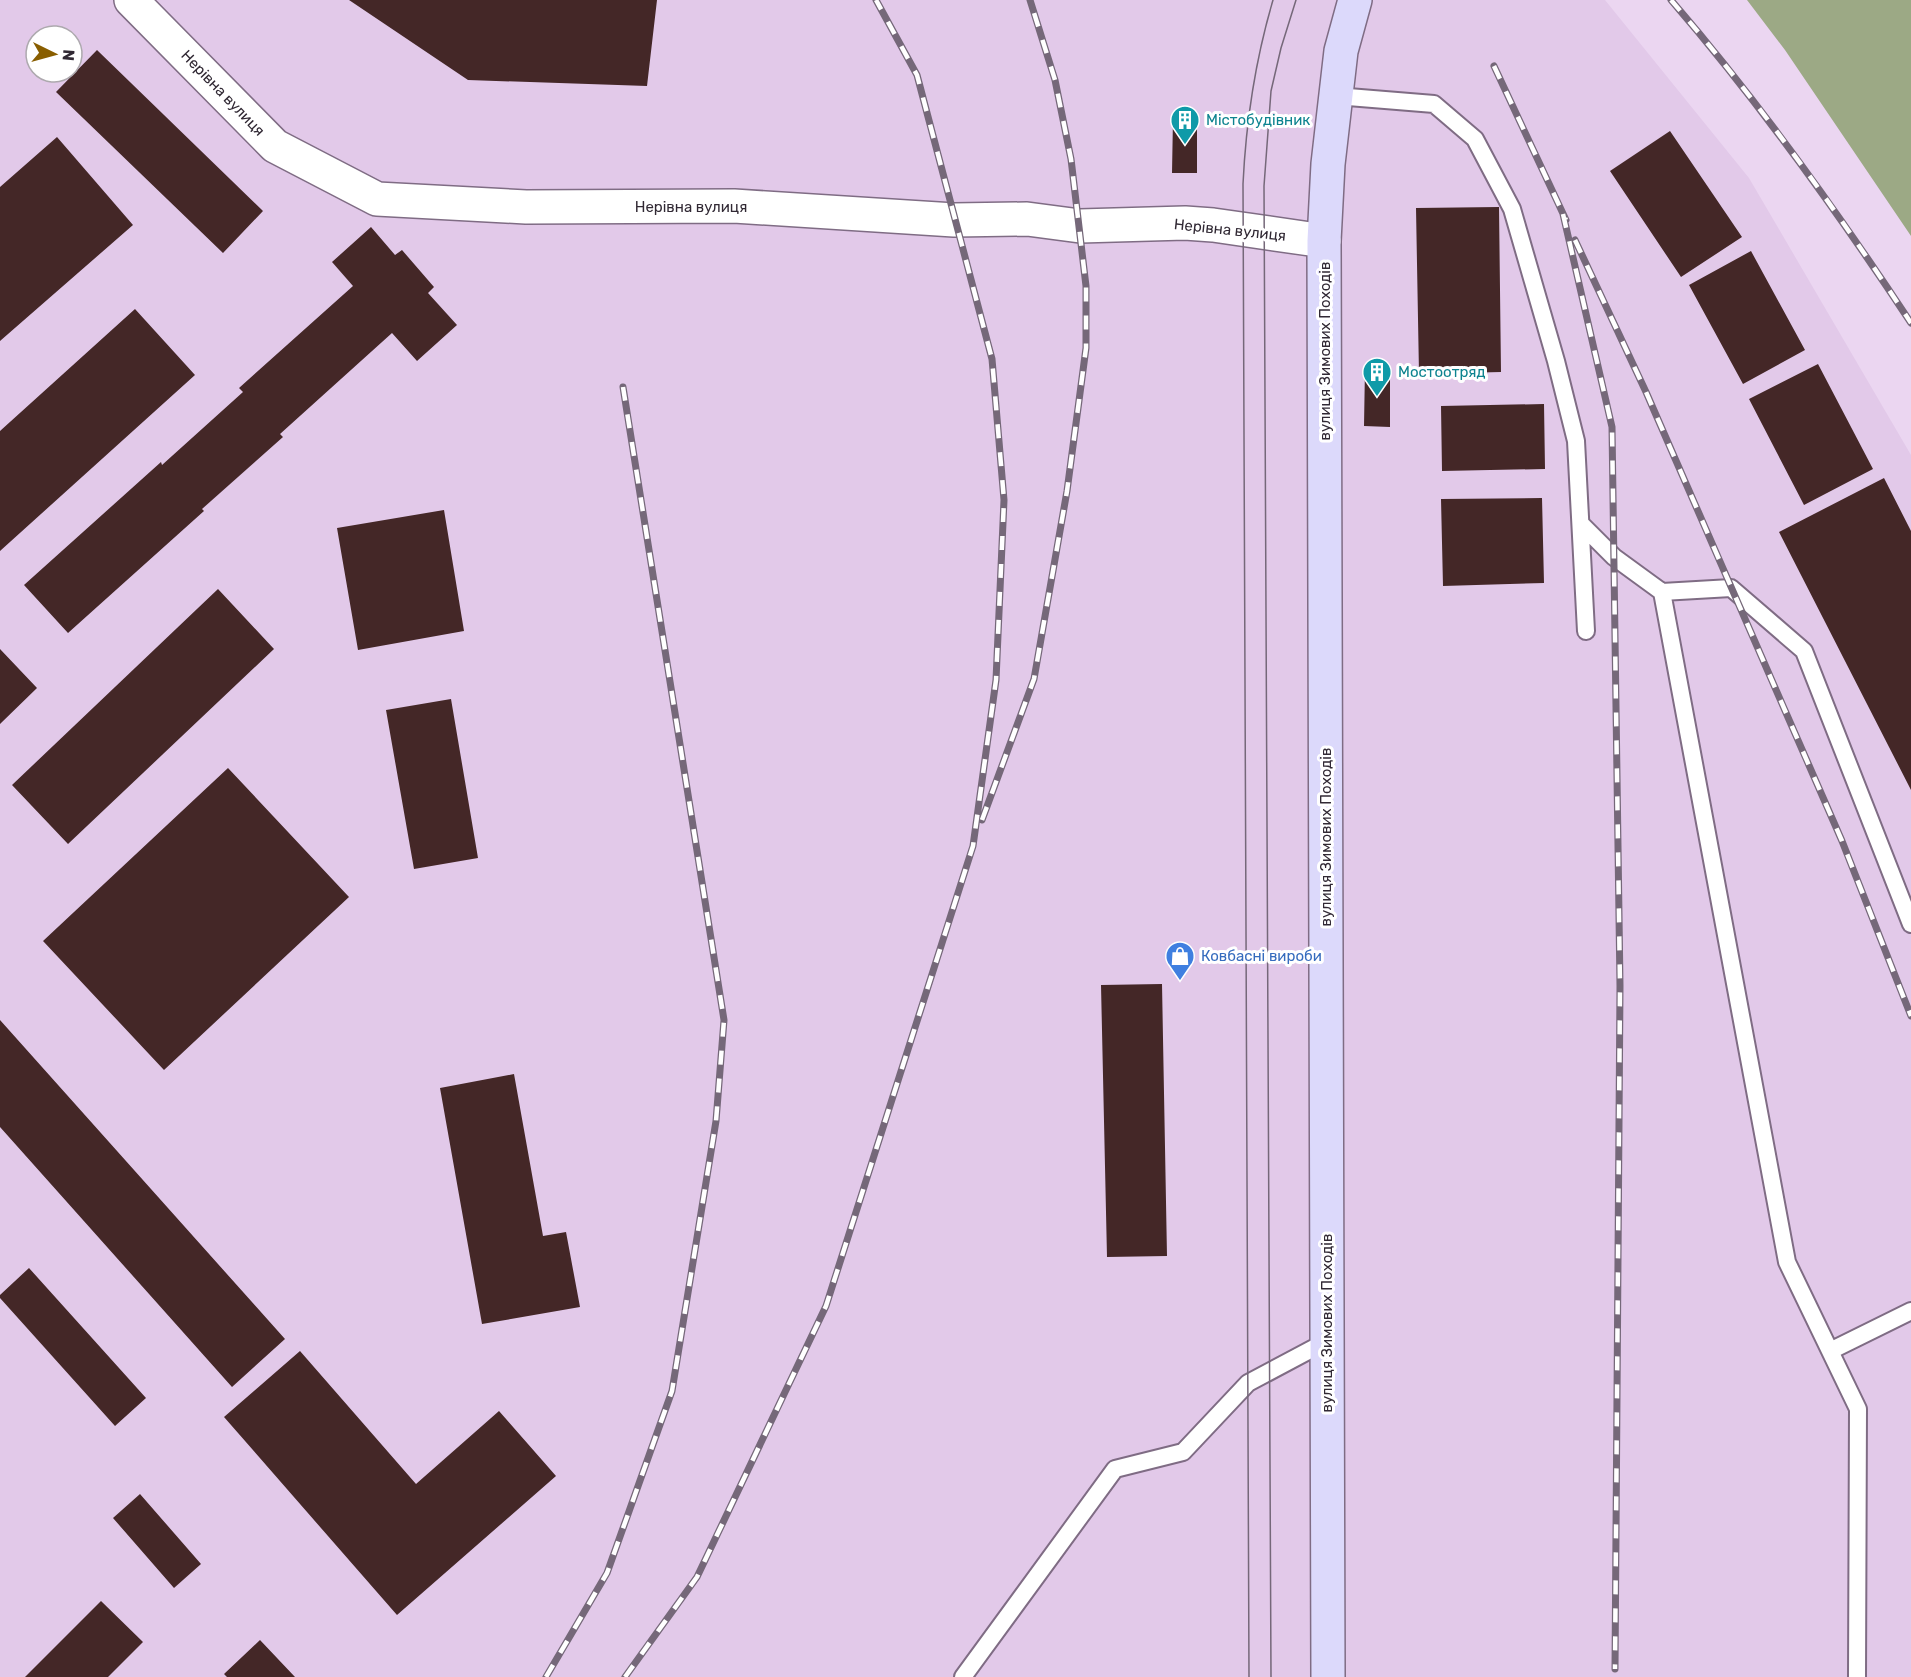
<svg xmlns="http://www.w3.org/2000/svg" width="1911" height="1677" viewBox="0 0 1911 1677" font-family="Rubik,sans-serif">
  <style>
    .built { fill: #e2c9e9; fill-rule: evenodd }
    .forest { fill: #9ca985 }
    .building { fill: #442727 }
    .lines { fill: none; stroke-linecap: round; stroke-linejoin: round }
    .service-casing { stroke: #7f6c84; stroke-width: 20 }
    .minor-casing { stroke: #7f6c84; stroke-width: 36 }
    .secondary-casing { stroke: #7f6c84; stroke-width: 36 }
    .service { stroke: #fff; stroke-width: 16 }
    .minor { stroke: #fff; stroke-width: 33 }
    .secondary { stroke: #dcd9fb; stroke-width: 33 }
    .tram { stroke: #756879; stroke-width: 1.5 }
    .rail-casing { stroke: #756879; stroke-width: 7 }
    .rail { stroke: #fff; stroke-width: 4.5; stroke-dasharray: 14; stroke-linecap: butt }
    .labels { text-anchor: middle; stroke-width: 6; stroke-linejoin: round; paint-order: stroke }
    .street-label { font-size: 15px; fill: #312934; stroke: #fff }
    .culture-label { font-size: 15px; fill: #0d838f; stroke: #fff; text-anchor: start }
    .shop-label { font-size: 15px; fill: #366cbe; stroke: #fff; text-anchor: start }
  </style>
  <rect width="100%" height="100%" fill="#ebd6f1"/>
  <!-- built -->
  <path class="built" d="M 0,0 L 1605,0 L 1749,178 L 1911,455 L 1911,1677 L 0,1677 ZM 36,36 L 72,36 L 72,72 L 36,72 Z"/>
  <!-- forest -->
  <path class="forest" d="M 1747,0 L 1911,0 L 1911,236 L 1785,50 Z"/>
  <!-- building -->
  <path class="building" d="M 349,0 L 657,0 L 647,86 L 468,80 Z
    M 97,50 L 263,211 L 223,253 L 56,92 Z
    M 1173,118 L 1197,118 L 1197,173 L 1172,173 Z
    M 1670,131 L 1742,237 L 1681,277 L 1610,171 Z
    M 57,137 L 133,225 L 0,341 L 0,187 Z
    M 1499,207 L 1501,372 L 1419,374 L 1416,208 Z
    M 371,227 L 395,255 L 402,250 L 434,287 L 428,293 L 457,325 L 417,361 L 392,333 L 280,434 L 283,437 L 202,509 L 204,511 L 68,633 L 24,585 L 161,462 L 162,465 L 243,392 L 239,388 L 353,286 L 332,262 Z
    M 1751,251 L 1805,350 L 1743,384 L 1689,285 Z
    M 135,309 L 195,375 L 0,551 L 0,431 Z
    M 1818,364 L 1873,469 L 1804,505 L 1749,399 Z
    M 1365,367 L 1390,367 L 1390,427 L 1364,426 Z
    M 1544,404 L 1545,469 L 1442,471 L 1441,406 Z
    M 1884,478 L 1911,531 L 1911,790 L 1779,532 Z
    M 1542,498 L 1544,583 L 1443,586 L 1441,499 Z
    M 444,510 L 464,631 L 358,650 L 337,528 Z
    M 218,589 L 274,649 L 68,844 L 12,785 Z
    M 0,649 L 37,688 L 0,724 Z
    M 451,699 L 478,858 L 414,869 L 386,710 Z
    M 228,768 L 349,897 L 164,1070 L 43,941 Z
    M 1162,984 L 1167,1256 L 1107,1257 L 1101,985 Z
    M 0,1020 L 285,1339 L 232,1387 L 0,1127 Z
    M 514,1074 L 543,1236 L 566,1232 L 580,1307 L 482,1324 L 440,1088 Z
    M 29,1268 L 146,1398 L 115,1426 L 0,1298 L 0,1295 Z
    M 300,1351 L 416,1484 L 499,1411 L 556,1476 L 397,1615 L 224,1417 Z
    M 140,1494 L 201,1564 L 174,1588 L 113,1518 Z
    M 101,1601 L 143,1642 L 108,1677 L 25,1677 Z
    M 260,1640 L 295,1677 L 227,1677 L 224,1674 Z"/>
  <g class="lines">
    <!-- service casing -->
    <g class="service-casing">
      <path id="service" d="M 1336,96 L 1434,104 L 1475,139 L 1512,209 L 1556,361 L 1576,441 L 1586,631
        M 1581,524 L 1614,557 L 1662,592 L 1787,1262 L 1858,1409 L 1857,1677
        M 1662,592 L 1731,588 L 1804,651 L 1911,924
        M 1830,1351 L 1911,1311
        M 963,1677 L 1115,1469 L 1183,1452 L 1248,1383 L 1327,1341"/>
    </g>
    <!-- minor casing -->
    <g class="minor-casing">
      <path id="minor" d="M 131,0 L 275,146 L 377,199 L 526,207 L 734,206 L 954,220 L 1027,219 L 1080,226 L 1185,223 L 1213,225 L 1324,241"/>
    </g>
    <!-- secondary casing -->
    <g class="secondary-casing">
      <path id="secondary" d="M 1328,1677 L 1324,241 L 1328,164 L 1341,51 L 1355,0"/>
    </g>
    <!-- service -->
    <use href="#service" class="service"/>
    <!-- minor -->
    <use href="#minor" class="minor"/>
    <!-- secondary -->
    <use href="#secondary" class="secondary"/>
    <!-- tram -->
    <path class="tram" d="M 1249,1677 L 1243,184 C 1246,121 1255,61 1273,0
      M 1271,1677 L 1264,186 L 1271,91 L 1281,48 L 1296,0"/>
    <!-- rail casing -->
    <g class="rail-casing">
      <path id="rail" d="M 1671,0 C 1759,102 1837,211 1911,323
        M 1494,66 L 1566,220
        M 1563,214 L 1612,427 L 1620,986 L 1615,1669
        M 1575,240 L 1646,392 L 1842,841 L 1911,1016
        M 982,820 L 1034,679 L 1067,491 L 1086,348 L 1086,286 L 1071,159 L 1055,80 L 1030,0
        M 546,1677 L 607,1573 L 672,1391 L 716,1121 L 724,1020 L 623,387
        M 625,1677 L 697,1577 L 826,1306 L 973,846 L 996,680 L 1004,500 L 992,359 L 917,75 L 876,0"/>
    </g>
    <!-- rail -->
    <use href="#rail" class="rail"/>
  </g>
  <!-- icons -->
  <defs>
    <g id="building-pin" transform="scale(1.5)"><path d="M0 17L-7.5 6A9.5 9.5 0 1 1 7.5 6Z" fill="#0f9aa8" stroke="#fff"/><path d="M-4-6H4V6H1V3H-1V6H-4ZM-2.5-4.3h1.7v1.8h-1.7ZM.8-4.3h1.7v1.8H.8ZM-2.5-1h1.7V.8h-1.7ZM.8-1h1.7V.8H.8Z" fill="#fff"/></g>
    <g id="shop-pin" transform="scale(1.5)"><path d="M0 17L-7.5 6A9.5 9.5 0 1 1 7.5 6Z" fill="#3f7fe0" stroke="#fff"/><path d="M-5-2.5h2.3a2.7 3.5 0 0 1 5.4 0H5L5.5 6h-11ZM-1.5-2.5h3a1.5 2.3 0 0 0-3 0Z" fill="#fff"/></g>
  </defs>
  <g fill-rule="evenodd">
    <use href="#building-pin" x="1185" y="120"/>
    <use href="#building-pin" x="1377" y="372"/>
    <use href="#shop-pin" x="1180" y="956"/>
  </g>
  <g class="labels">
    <!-- street labels -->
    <g class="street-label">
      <text transform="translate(223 93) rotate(46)" y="5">Нерівна вулиця</text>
      <text x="691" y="212">Нерівна вулиця</text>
      <text transform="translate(1230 230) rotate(6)" y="5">Нерівна вулиця</text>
      <text transform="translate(1325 351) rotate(-90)" y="5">вулиця Зимових Походів</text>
      <text transform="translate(1326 837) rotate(-90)" y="5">вулиця Зимових Походів</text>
      <text transform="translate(1327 1323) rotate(-90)" y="5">вулиця Зимових Походів</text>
    </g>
    <!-- culture labels -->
    <g class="culture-label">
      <text x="1206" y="125">Містобудівник</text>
      <text x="1398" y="377">Мостоотряд</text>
    </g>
    <!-- shop labels -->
    <g class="shop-label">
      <text x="1201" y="961">Ковбасні вироби</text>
    </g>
  </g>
  <!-- north arrow -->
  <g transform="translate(54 54) rotate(95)"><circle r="28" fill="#ffffff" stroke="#ada9ae" stroke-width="1.5"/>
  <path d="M0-4.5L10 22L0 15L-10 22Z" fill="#895e00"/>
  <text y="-9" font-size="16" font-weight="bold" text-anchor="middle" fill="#312934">N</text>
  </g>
</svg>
